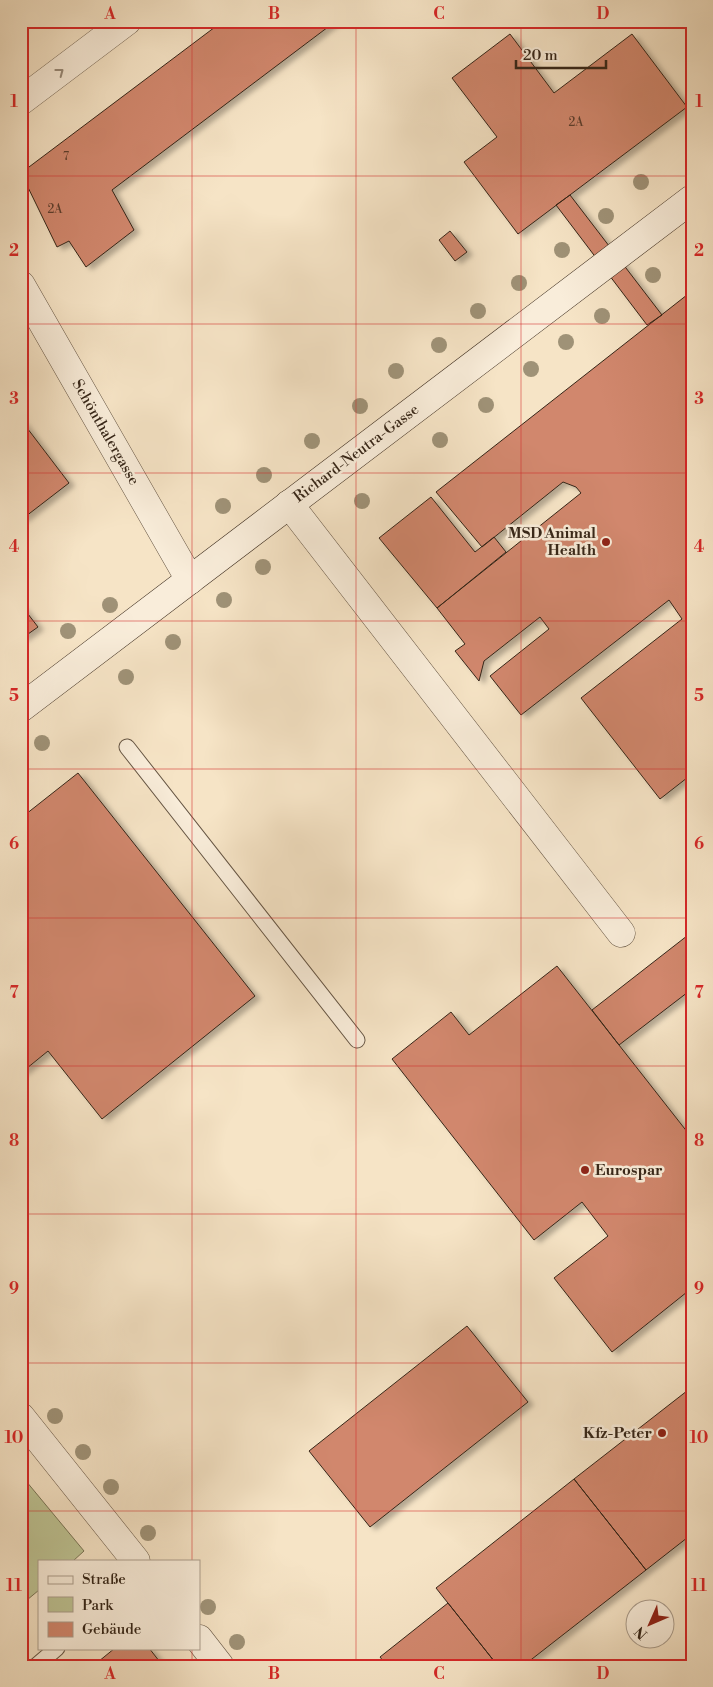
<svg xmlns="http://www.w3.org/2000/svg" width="713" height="1687" viewBox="0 0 713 1687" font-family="'Libre Bodoni',serif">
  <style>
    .green { fill: #bec494; stroke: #7a7556 }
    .building { fill: #d1876d; stroke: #362618; filter: url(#shadow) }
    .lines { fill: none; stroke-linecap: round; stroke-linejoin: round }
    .lane-casing { stroke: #665644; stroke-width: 17 }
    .street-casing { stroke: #665644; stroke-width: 29 }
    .secondary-casing { stroke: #362618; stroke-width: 29 }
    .lane { stroke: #f9edda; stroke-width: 15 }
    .street { stroke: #f9edda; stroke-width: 28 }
    .secondary { stroke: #f9edda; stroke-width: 28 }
    .tree { fill: #9f9277 }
    .oneway { stroke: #988a79 }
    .grid { fill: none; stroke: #d62828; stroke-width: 1; stroke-opacity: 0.55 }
    .poi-dot { fill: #8f2418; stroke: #f9edda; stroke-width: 2 }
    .labels { text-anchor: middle; stroke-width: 5; stroke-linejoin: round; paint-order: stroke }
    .number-label { font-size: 12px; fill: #5d3e2d }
    .street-label { font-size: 15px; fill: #362618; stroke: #f9edda }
    .poi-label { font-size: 15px; font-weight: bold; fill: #362618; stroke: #f9edda; text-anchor: end }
    .neatline { fill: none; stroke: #d62828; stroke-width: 2 }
    .grid-label { font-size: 16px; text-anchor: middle; font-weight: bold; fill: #d62828 }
  </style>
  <defs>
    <filter id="shadow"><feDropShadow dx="5.5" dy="3" stdDeviation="2.5" flood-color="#0004"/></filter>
  </defs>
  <rect width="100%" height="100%" fill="#f6e4c6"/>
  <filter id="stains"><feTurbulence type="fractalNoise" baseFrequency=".004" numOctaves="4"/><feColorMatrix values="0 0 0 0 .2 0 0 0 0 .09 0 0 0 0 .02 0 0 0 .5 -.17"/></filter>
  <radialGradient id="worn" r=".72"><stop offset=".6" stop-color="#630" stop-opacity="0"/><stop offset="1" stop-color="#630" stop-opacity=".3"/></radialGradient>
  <!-- green -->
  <path class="green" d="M 21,1475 L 84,1551 L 73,1561 L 39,1561 L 39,1590 L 21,1605 Z"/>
  <!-- building -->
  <path class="building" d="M 223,21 L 336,21 L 112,190 L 134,230 L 86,267 L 69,241 L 57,247 L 21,173 Z
    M 510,34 L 554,93 L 632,34 L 687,107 L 518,234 L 464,162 L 497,137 L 452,78 Z
    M 570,195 L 662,315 L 647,325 L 556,205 Z
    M 450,231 L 467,252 L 455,261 L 439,240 Z
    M 692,291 L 692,774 L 660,799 L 581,698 L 682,619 L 669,600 L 521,715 L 490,676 L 549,629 L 540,617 L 484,661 L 479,681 L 455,651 L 465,644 L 437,608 L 581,493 L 576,487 L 563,482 L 482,547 L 436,492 Z
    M 21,420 L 69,483 L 21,520 Z
    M 431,497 L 475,552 L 494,537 L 506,552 L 437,608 L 379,538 Z
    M 21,605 L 38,627 L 21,639 Z
    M 78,773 L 255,996 L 102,1119 L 48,1051 L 21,1073 L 21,818 Z
    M 692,932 L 692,989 L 619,1045 L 592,1010 Z
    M 557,966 L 692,1138 L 692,1288 L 612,1352 L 554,1278 L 608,1236 L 582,1202 L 534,1240 L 392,1059 L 451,1012 L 469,1035 Z
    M 467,1326 L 528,1402 L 370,1527 L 309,1451 Z
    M 692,1387 L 692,1534 L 646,1570 L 574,1479 Z
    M 574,1479 L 646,1570 L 523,1666 L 498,1666 L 436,1588 Z
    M 448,1603 L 498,1666 L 387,1666 L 380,1657 Z
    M 115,1648 L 149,1648 L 163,1666 L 93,1666 Z"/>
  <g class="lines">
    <!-- lane casing -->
    <g class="lane-casing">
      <path id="lane" d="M 127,747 L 357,1040
        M 36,1666 L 57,1648"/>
    </g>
    <!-- street casing -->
    <g class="street-casing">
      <path id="street" d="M 21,101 L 127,21
        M 21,285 L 190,580
        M 289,504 L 621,933
        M 21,1417 L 136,1561
        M 199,1639 L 220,1666"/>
    </g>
    <!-- secondary casing -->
    <g class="secondary-casing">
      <path id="secondary" d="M 21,708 L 692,199"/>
    </g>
    <!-- lane -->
    <use href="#lane" class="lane"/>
    <!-- street -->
    <use href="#street" class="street"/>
    <!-- secondary -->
    <use href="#secondary" class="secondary"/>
  </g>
  <!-- trees -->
  <g class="tree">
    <circle cx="641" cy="182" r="8"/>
    <circle cx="606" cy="216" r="8"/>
    <circle cx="562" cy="250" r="8"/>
    <circle cx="653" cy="275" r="8"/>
    <circle cx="519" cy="283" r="8"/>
    <circle cx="478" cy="311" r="8"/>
    <circle cx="602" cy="316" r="8"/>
    <circle cx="566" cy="342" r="8"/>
    <circle cx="439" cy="345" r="8"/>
    <circle cx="531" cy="369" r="8"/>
    <circle cx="396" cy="371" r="8"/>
    <circle cx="486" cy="405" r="8"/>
    <circle cx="360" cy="406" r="8"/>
    <circle cx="440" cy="440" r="8"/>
    <circle cx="312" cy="441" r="8"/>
    <circle cx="264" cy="475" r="8"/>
    <circle cx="362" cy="501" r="8"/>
    <circle cx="223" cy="506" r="8"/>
    <circle cx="263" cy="567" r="8"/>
    <circle cx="224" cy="600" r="8"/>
    <circle cx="110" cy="605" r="8"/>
    <circle cx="68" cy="631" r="8"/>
    <circle cx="173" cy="642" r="8"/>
    <circle cx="126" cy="677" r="8"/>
    <circle cx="42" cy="743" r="8"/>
    <circle cx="55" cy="1416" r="8"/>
    <circle cx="83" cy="1452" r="8"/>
    <circle cx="111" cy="1487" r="8"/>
    <circle cx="148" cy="1533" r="8"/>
    <circle cx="208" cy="1607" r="8"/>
    <circle cx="237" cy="1642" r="8"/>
  </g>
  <!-- one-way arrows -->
  <defs><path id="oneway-chevron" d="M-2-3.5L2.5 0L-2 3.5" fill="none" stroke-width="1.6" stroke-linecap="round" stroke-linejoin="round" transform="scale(1.25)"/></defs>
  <use class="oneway" href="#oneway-chevron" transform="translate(60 72) rotate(-37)"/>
  <!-- grid -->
  <path class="grid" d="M 192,21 L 192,1561M 356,21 L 356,1666M 521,21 L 521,1666M 21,176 L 692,176M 21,324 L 692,324M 21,473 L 692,473M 21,621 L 692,621M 21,769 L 692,769M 21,918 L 692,918M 21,1066 L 692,1066M 21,1214 L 692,1214M 21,1363 L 692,1363M 21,1511 L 692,1511M 192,1648 L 192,1666"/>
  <!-- markers -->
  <g class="poi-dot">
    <circle cx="606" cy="542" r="5"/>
    <circle cx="585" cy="1170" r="5"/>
    <circle cx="662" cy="1433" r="5"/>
  </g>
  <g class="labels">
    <!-- number labels -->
    <g class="number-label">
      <text x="576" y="126">2A</text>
      <text x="66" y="160">7</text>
      <text x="55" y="213">2A</text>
    </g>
    <!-- street labels -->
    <g class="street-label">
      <text transform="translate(106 432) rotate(60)" y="5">Schönthalergasse</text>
      <text transform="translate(356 453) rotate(-37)" y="5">Richard-Neutra-Gasse</text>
    </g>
    <!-- poi labels -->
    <g class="poi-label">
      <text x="596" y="538">MSD Animal<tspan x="596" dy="17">Health</tspan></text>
      <text x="595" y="1175" text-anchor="start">Eurospar</text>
      <text x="652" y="1438">Kfz-Peter</text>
    </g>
  </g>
  <!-- margin -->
  <rect width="713" height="1687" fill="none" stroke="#f6e4c6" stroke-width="55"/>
  <!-- legend -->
  <rect x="38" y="1560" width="162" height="90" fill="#f9edda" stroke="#ab9d8c"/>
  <rect x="48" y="1576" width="25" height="8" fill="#f9edda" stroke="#ab9d8c"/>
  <text x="82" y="1584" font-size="15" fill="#362618">Straße</text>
  <rect x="48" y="1597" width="25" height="15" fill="#bec494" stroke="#ab9d8c"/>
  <text x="82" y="1610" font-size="15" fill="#362618">Park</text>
  <rect x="48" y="1622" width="25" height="15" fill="#d1876d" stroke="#ab9d8c"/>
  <text x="82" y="1634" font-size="15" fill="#362618">Gebäude</text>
  <!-- north arrow -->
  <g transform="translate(650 1624) rotate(225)"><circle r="24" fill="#f9edda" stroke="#ab9d8c"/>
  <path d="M0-4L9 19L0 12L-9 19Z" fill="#8f2418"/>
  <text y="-8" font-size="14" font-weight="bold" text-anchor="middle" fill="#362618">N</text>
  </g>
  <!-- scale -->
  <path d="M516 60v8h90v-8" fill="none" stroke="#362618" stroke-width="2.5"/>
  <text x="523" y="60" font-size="15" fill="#362618" stroke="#f9edda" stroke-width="4" paint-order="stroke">20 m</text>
  <rect x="28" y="28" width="658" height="1632" class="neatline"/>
  <g class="grid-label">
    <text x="110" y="19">A</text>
    <text x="274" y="19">B</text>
    <text x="439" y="19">C</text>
    <text x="603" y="19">D</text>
    <text x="14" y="107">1</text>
    <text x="699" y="107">1</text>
    <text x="14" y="256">2</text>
    <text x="699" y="256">2</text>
    <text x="14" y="404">3</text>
    <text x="699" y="404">3</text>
    <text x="14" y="552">4</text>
    <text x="699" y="552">4</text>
    <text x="14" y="701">5</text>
    <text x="699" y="701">5</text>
    <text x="14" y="849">6</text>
    <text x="699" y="849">6</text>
    <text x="14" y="998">7</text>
    <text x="699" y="998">7</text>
    <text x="14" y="1146">8</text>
    <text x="699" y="1146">8</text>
    <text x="14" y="1294">9</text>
    <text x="699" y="1294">9</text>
    <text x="14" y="1443">10</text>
    <text x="699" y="1443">10</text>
    <text x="14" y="1591">11</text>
    <text x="699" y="1591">11</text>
    <text x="110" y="1679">A</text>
    <text x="274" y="1679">B</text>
    <text x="439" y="1679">C</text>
    <text x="603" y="1679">D</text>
  </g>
  <rect width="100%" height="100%" filter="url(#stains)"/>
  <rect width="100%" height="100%" fill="url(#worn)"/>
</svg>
